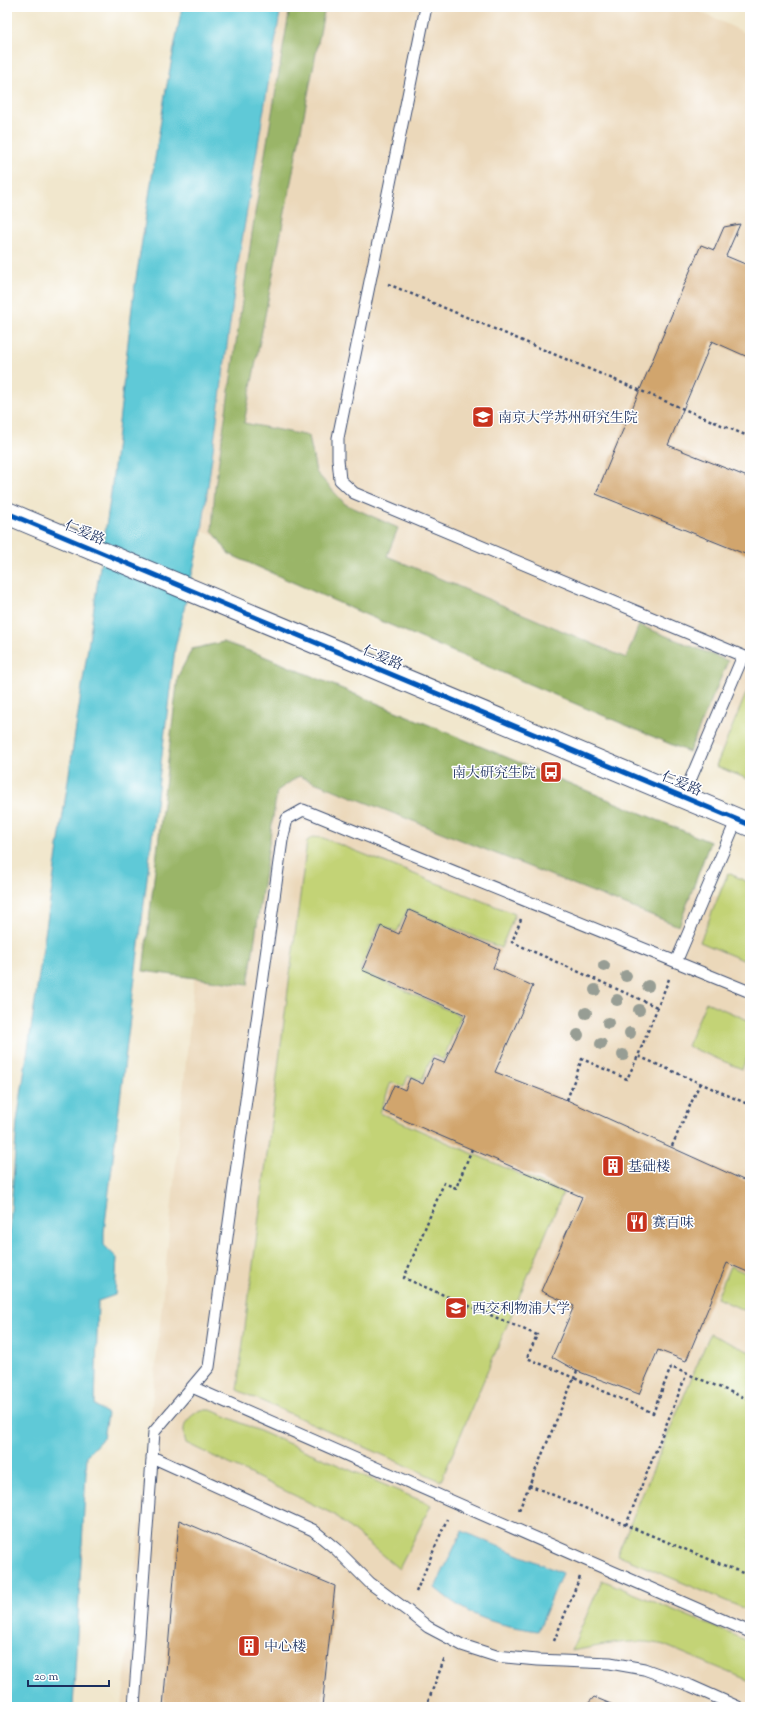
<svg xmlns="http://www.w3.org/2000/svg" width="757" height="1714" viewBox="0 0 757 1714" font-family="'Sorts Mill Goudy','Noto Serif SC',serif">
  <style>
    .built { fill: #ebd8ba }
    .green { fill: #c3d376; stroke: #6f816a }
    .forest { fill: #9ab567; stroke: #5a7262 }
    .water { fill: #5ec9d7; stroke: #3c7c9a }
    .building { fill: #d1a56d }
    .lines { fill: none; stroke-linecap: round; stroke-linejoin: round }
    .service-casing { stroke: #3b4b6f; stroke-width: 13 }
    .secondary-casing { stroke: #3b4b6f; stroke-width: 24 }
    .path { stroke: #3b4b6f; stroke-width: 2.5; stroke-dasharray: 3 3; stroke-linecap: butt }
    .service { stroke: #fff; stroke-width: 11 }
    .secondary { stroke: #fff; stroke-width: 22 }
    .cycleway-casing { stroke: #fff; stroke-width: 8 }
    .cycleway { stroke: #0057b8; stroke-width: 5 }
    .tree { fill: #979d94 }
    .labels { text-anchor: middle; stroke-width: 3; stroke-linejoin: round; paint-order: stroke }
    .poi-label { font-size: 14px; fill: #1b2f5e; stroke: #fff; text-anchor: start }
    .street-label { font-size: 14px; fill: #1b2f5e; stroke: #fff }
  </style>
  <rect width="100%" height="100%" fill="#fff"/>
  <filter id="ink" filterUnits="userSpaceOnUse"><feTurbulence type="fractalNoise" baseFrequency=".025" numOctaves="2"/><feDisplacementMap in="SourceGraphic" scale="8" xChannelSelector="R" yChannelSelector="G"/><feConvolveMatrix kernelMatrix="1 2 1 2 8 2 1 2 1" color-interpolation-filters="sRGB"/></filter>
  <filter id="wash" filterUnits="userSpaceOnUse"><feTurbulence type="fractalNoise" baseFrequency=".012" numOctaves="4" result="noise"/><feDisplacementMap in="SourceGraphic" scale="16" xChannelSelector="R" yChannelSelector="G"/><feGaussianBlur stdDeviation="0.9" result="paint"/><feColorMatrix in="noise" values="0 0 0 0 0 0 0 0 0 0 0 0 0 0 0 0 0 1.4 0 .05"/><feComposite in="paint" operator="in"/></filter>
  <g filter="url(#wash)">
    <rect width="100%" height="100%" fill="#f1e7cd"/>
    <!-- built -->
    <path class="built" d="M 281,7 L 690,7 L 750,35 L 750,763 L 202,531 L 238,264 Z
      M 306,726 L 750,910 L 750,1707 L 122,1707 L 213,789 Z"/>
    <!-- green -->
    <path class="green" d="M 750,684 L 750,780 L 716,766 Z
      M 313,837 L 323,838 L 515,914 L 501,948 L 408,909 L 397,932 L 380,924 L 360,970 L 461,1016 L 443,1060 L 433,1055 L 422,1080 L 408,1076 L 404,1087 L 391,1082 L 380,1113 L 563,1193 L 441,1481 L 237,1390 L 307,841 Z
      M 728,873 L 750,883 L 750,963 L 700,942 Z
      M 706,1002 L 750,1021 L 750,1051 L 742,1069 L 687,1046 Z
      M 730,1266 L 750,1275 L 750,1313 L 717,1298 Z
      M 710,1334 L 750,1352 L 750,1611 L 617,1555 Z
      M 200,1410 L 211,1410 L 431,1505 L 399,1569 L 333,1514 L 186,1443 C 181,1425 185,1420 200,1410 Z
      M 602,1580 L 750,1642 L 750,1681 L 664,1645 C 633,1637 602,1646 571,1651 Z"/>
    <!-- forest -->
    <path class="forest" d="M 290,7 L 325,7 L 244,423 L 309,436 L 316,472 L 345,504 L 398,528 L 387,556 L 626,658 L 639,625 L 728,661 L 689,752 L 362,613 L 229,554 L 212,530 L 215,487 L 255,213 Z
      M 223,642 L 261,655 L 710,842 L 679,926 L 299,776 L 277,791 L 248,985 L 143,971 L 178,676 L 192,649 Z"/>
    <!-- water -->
    <path class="water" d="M 182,7 L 281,7 L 238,264 L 202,531 L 175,648 L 104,1232 L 104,1245 L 117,1258 L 115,1295 L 98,1301 L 95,1405 L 107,1414 L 103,1438 L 87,1455 L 73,1707 L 7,1707 L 7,1270 L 17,1122 L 111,493 L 133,298 L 165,95 Z
      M 462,1531 L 562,1573 L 538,1631 C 493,1624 470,1618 435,1588 Z"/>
    <g id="blocks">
      <!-- building -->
      <path class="building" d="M 740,224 L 726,256 L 750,266 L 750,358 L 712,341 L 668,445 L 750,478 L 750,556 L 596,494 L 701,245 L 714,250 L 724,227 Z
        M 409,910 L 500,950 L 493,968 L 533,986 L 495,1072 L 567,1100 L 750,1183 L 750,1273 L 727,1263 L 686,1361 L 658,1350 L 639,1394 L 577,1371 L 552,1357 L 574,1306 L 541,1291 L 582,1197 L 383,1111 L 394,1085 L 405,1090 L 410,1078 L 423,1084 L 434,1059 L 444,1063 L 466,1015 L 362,970 L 381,926 L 399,934 Z
        M 179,1520 L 335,1586 L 322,1707 L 163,1707 Z
        M 594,1697 L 618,1707 L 585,1707 Z"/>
    </g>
  </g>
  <g filter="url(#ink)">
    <use href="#blocks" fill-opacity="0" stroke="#3b4b6f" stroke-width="1"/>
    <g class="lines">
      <!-- service casing -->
      <g class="service-casing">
        <path id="service" d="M 426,7 L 338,438 L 338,459 L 340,480 L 354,493 L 750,659
          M 683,797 L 743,656
          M 676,962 L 737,819
          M 192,1387 L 750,1632
          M 152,1457 L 313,1530 L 337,1550 L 370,1583 L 408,1611 L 428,1627 L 462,1645 L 496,1656 L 537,1660 L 610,1663 L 644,1669 L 691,1686 L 738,1707
          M 134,1707 L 154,1432 L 209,1367 L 282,840 L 287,819 L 303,810 L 750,992"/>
      </g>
      <!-- secondary casing -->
      <g class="secondary-casing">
        <path id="secondary" d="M 7,513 L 750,825"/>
      </g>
      <!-- path -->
      <path class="path" d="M 388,284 L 750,437
        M 521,919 L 512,942 L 657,1007
        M 669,979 L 638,1056 L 750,1105
        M 567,1100 L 582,1059 L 627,1079 L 638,1056
        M 672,1146 L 700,1083
        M 472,1149 L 456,1188 L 444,1183 L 404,1278 L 537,1335 L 527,1358 L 574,1378 L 577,1371
        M 529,1485 L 750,1576
        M 519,1510 L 574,1378 L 653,1413 L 671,1367 L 750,1400
        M 626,1525 L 687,1373
        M 416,1592 L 447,1519
        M 554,1641 L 580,1577
        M 426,1707 L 445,1657"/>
      <!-- service -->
      <use href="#service" class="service"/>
      <!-- secondary -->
      <use href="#secondary" class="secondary"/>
      <!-- cycleway casing -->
      <g class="cycleway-casing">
        <path id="cycleway" d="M 7,513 L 750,825"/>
      </g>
      <!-- cycleway -->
      <use href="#cycleway" class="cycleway"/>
    </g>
    <!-- trees -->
    <g class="tree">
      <circle cx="604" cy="966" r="6"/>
      <circle cx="626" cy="976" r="6"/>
      <circle cx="648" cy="986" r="6"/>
      <circle cx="595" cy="990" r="6"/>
      <circle cx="617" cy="1000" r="6"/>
      <circle cx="639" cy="1010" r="6"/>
      <circle cx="586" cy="1013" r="6"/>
      <circle cx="608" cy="1023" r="6"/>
      <circle cx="630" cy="1033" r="6"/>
      <circle cx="578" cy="1035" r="6"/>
      <circle cx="601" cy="1044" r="6"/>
      <circle cx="623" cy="1055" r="6"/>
    </g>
  </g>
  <!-- icons -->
  <defs>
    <g id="university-square" transform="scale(1.15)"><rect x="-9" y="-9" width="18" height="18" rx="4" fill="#c8321e" stroke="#fff"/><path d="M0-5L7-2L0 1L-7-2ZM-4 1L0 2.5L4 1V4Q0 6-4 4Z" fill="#fff"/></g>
    <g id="bus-square" transform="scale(1.15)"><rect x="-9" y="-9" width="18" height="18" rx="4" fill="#c8321e" stroke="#fff"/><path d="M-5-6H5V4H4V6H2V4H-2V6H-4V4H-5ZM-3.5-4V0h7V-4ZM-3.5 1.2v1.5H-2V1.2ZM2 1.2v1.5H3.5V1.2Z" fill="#fff"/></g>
    <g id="building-square" transform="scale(1.15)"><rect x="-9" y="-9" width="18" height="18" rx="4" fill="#c8321e" stroke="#fff"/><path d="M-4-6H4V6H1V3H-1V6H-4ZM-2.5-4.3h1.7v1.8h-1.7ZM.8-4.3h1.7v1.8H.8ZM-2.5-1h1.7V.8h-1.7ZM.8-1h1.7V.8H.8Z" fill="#fff"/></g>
    <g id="restaurant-square" transform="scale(1.15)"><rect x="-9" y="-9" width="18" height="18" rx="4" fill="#c8321e" stroke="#fff"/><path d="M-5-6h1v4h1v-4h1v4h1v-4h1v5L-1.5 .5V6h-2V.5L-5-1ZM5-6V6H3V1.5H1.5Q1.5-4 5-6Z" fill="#fff"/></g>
  </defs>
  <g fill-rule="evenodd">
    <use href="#university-square" x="483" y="417"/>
    <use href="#bus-square" x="551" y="772"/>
    <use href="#building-square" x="613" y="1166"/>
    <use href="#restaurant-square" x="637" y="1222"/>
    <use href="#university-square" x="456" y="1308"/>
    <use href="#building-square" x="249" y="1646"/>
  </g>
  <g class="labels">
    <!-- poi labels -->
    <g class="poi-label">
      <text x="498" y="422">南京大学苏州研究生院</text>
      <text x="536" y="777" text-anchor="end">南大研究生院</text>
      <text x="628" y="1171">基础楼</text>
      <text x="652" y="1227">赛百味</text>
      <text x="472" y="1313">西交利物浦大学</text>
      <text x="264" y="1651">中心楼</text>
    </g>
    <!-- street labels -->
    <g class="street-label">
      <text transform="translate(85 532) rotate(23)" y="5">仁爱路</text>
      <text transform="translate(383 657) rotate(23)" y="5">仁爱路</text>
      <text transform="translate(682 783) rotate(23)" y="5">仁爱路</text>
    </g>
  </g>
  <!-- margin -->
  <rect width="757" height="1714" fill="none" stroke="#fff" stroke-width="24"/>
  <!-- scale -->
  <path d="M28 1680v6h81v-6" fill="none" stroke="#1b2f5e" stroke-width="2"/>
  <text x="34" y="1680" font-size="12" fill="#1b2f5e" stroke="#ffffff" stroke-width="3" paint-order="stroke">20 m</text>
</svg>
